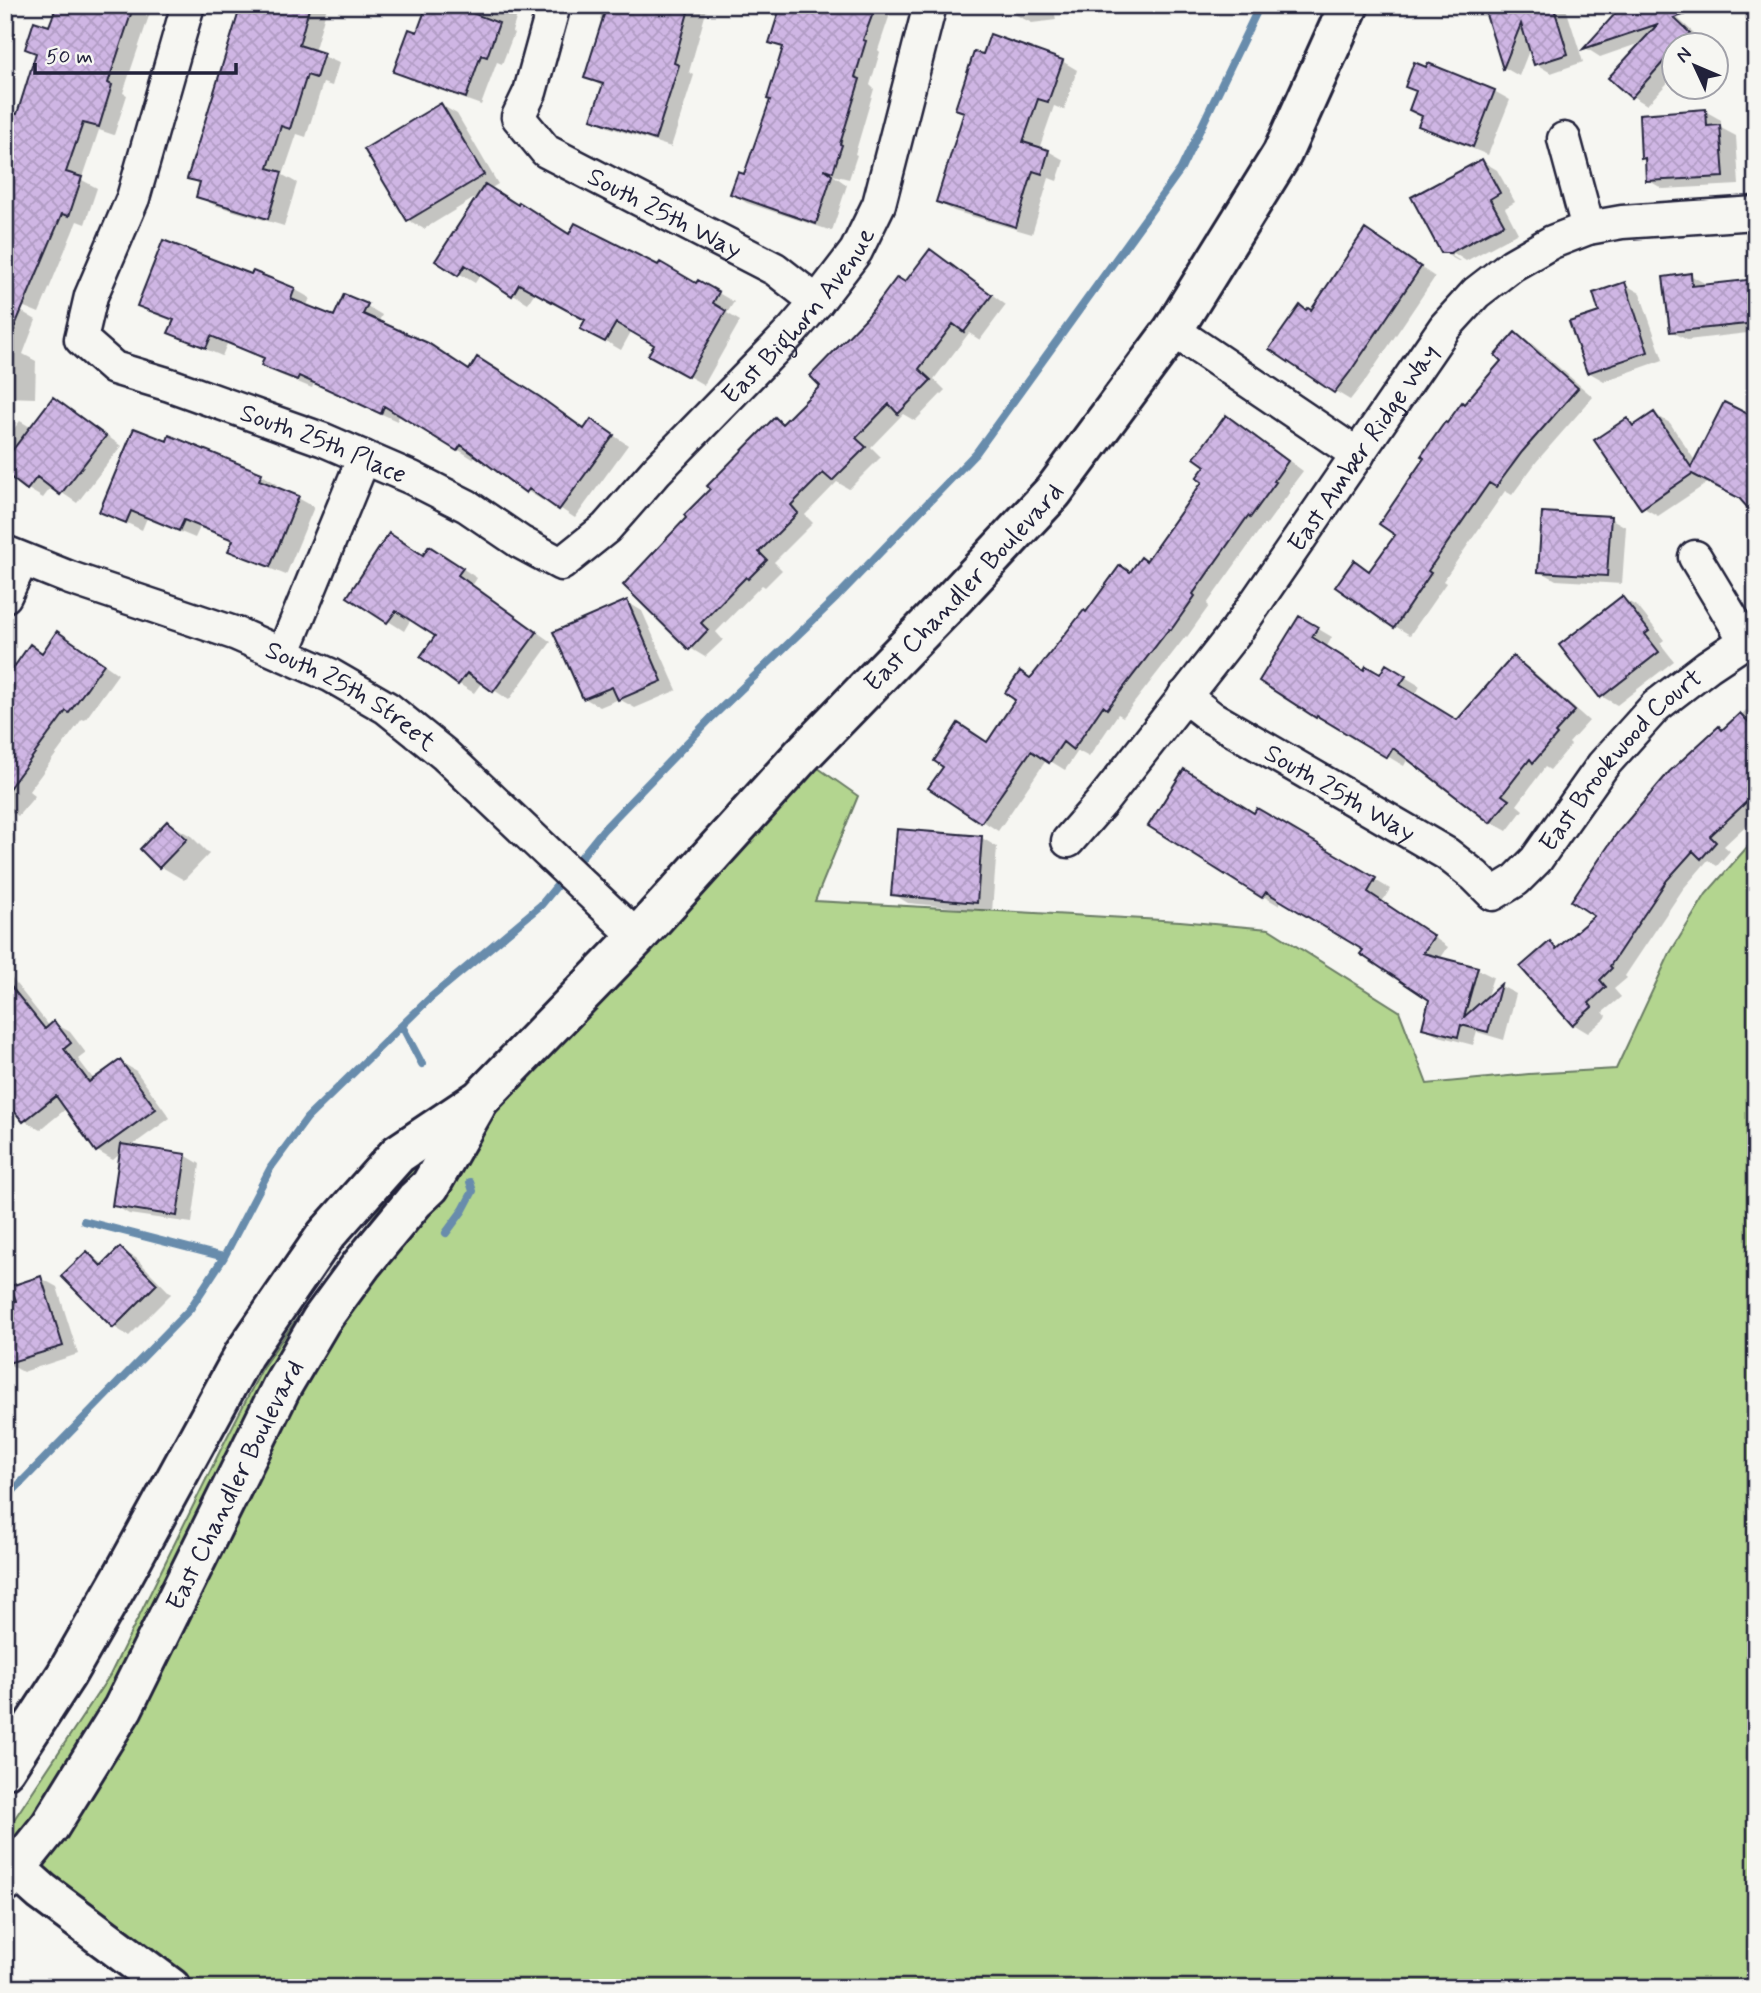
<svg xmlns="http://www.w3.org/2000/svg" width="1761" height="1993" viewBox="0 0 1761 1993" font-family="Mynerve,sans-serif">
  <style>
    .grass { fill: #b3d58f; stroke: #6a7c65; stroke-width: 2 }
    .shadow { fill: #0003 }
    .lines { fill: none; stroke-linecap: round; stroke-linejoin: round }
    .stream { stroke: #688cac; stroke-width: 8 }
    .building { fill: url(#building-cross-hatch); stroke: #22223b; stroke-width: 2 }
    .street-casing { stroke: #22223b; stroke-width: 37 }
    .secondary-casing { stroke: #22223b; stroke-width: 44 }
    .street { stroke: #f6f6f2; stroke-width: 32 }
    .secondary { stroke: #f6f6f2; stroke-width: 38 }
    .labels { text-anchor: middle; stroke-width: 7; stroke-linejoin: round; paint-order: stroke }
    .street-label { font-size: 26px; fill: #22223b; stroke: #f6f6f2 }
  </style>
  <defs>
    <pattern id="building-cross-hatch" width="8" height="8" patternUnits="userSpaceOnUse" patternTransform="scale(1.75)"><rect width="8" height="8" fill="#cfb6e4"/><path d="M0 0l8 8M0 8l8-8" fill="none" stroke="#b19cc4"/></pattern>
  </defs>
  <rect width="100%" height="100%" fill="#f6f6f2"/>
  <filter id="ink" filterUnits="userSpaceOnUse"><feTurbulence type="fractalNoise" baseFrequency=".0143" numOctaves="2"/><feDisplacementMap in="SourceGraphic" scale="14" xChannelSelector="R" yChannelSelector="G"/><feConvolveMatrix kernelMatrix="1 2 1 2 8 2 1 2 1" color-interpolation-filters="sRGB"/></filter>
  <g filter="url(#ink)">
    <!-- grass -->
    <path class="grass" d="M 801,756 L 858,796 L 815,901 L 1180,921 L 1269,929 L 1399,1011 L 1427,1084 L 1529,1074 L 1616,1069 L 1670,953 L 1706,894 L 1756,837 L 1756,1988 L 171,1988 L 5,1860 L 5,1833 L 110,1675 L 223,1445 L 264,1365 L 307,1304 L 396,1187 L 636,937 Z"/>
    <!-- shadow -->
    <path class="shadow" d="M 58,5 L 152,7 L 123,93 L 127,95 L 114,135 L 99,130 L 82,180 L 97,188 L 85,224 L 77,221 L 39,313 L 5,299 L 5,142 L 18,117 L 37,55 L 27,49 L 50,28 Z
      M 237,5 L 342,5 L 341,11 L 327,7 L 314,52 L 339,63 L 332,86 L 323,83 L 306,137 L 297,134 L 283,175 L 297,183 L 284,226 L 214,205 L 198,196 L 201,185 L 189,178 L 240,16 L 234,13 Z
      M 429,5 L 520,5 L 512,32 L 514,33 L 502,64 L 497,62 L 481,105 L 411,80 L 395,71 L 419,35 Z
      M 604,5 L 708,5 L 689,72 L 694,75 L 671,147 L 608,127 L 593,119 L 603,87 L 586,77 L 604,21 L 600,19 Z
      M 782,5 L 893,5 L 878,50 L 880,52 L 870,85 L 874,89 L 855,154 L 857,155 L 849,179 L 833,175 L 847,185 L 832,231 L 747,203 L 732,194 L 745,176 L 772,99 L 784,49 L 772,42 Z
      M 1015,5 L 1079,5 L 1054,9 L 1056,20 L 1032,23 L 1016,15 Z
      M 1484,5 L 1565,5 L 1583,62 L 1551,73 L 1536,64 L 1530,48 L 1519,76 L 1505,68 Z
      M 1625,5 L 1663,5 L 1704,42 L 1701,46 L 1674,46 L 1674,76 L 1647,105 L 1632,96 L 1643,42 L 1600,57 L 1586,48 Z
      M 1756,16 L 1756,46 L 1746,21 Z
      M 984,57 L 1062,61 L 1077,70 L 1064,110 L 1054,106 L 1039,149 L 1048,151 L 1064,160 L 1057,181 L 1049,178 L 1032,234 L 954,211 L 938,202 L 966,113 L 957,108 Z
      M 1407,86 L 1494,91 L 1510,100 L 1488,155 L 1436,134 L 1420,125 L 1423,117 L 1411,110 L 1418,92 Z
      M 441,105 L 457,114 L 498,184 L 490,189 L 570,236 L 697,286 L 699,282 L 734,302 L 727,313 L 740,321 L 704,385 L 650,354 L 656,344 L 632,330 L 621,350 L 583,328 L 587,320 L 535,292 L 528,303 L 481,274 L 475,283 L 437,260 L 481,194 L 424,229 L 408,220 Z
      M 1705,111 L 1721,120 L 1721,128 L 1736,136 L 1739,185 L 1663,189 L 1648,180 L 1647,160 L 1643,158 Z
      M 1482,161 L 1497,170 L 1515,202 L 1505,208 L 1518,233 L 1466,261 L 1452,252 L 1452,256 L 1460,261 L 1458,261 L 1442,252 Z
      M 1381,241 L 1435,277 L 1365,381 L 1350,400 L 1335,391 L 1307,311 L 1312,312 Z
      M 931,251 L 946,260 L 1006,305 L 980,340 L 969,333 L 934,379 L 945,390 L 915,421 L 903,414 L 871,447 L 881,457 L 849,489 L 837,482 L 805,515 L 813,523 L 774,562 L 782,570 L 765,587 L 762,585 L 716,632 L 723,640 L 705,657 L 690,648 L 775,419 L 784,425 L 823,386 Z
      M 1690,275 L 1706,284 L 1706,286 L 1756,281 L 1756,332 L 1687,340 L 1671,331 Z
      M 252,277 L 294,289 L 310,298 L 306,307 L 335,319 L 367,306 L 382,315 L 378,323 L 470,371 L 493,368 L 555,408 L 585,430 L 592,421 L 628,445 L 575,518 L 544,498 L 542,500 L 527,491 L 476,454 L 473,459 L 400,413 L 397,421 L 314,383 L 312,388 L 278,374 L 263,365 L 265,359 L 227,344 L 222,356 L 186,341 L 171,333 L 175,322 L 155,314 L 139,305 Z
      M 1624,284 L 1640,293 L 1663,360 L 1604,381 L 1588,372 L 1602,313 Z
      M 5,311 L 21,311 L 36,320 L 23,354 L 36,361 L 35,398 L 5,397 Z
      M 1515,334 L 1531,343 L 1593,397 L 1537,461 L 1512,495 L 1505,491 L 1443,581 L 1446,583 L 1410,635 L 1395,626 L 1354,562 L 1370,571 L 1397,535 L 1464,406 L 1504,361 Z
      M 54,399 L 87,421 L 121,446 L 77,503 L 52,486 L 43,498 L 28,489 L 5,471 L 5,440 L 20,421 L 32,428 Z
      M 1654,414 L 1670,423 L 1709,482 L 1658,516 L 1642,507 L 1627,420 L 1637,425 Z
      M 1226,417 L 1242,426 L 1303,471 L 1288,491 L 1290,492 L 1266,525 L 1264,524 L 1207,604 L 1209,606 L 1187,637 L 1186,636 L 1123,717 L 1118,714 L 1089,757 L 1078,751 L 1065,770 L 1047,759 L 998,831 L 931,787 L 988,744 L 1031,680 L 1087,614 L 1132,573 L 1146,563 L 1204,482 L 1208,465 Z
      M 170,438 L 262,475 L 277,484 L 275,488 L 298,498 L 314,507 L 286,575 L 246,559 L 231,550 L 234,541 L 200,527 L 195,538 L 147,518 L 142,530 L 101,511 L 168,443 Z
      M 1610,518 L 1626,527 L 1622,584 L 1556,580 L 1540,571 Z
      M 424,557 L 445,557 L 477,578 L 472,586 L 551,642 L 509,700 L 482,682 L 474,693 L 459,684 L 437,636 L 411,619 L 404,631 L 349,596 Z
      M 1622,598 L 1638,607 L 1664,640 L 1660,643 L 1674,661 L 1617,705 L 1601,696 Z
      M 627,602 L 642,611 L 677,690 L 635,708 L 619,699 L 600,707 L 584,698 Z
      M 1300,618 L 1332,637 L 1326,648 L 1365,672 L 1381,676 L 1386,666 L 1420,686 L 1415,696 L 1458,722 L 1514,659 L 1529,668 L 1589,721 L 1569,743 L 1571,745 L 1550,770 L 1545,767 L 1517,805 L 1523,810 L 1507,831 L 1491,822 L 1408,758 L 1404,766 L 1333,724 L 1332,725 L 1317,717 Z
      M 73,642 L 118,674 L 85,720 L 82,719 L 29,791 L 35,796 L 18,816 L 12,812 L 5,821 L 5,686 L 44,654 Z
      M 1756,701 L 1756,816 L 1724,846 L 1730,851 L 1717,866 L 1708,860 L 1683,889 L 1625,976 L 1627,978 L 1614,989 L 1621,997 L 1603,1012 L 1607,1017 L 1588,1033 L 1573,1024 L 1550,943 L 1559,948 L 1596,915 L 1719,728 L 1724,731 Z
      M 1258,810 L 1390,889 L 1382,902 L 1448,947 L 1440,959 L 1477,969 L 1493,977 L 1486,999 L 1501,986 L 1516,994 L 1504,1040 L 1477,1032 L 1473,1045 L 1439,1036 L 1424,1027 L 1431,999 L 1365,950 L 1282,900 L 1278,905 L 1263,896 L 1255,815 Z
      M 168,823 L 191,836 L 209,854 L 184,880 L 160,866 Z
      M 982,838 L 997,847 L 992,911 L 908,903 L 893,894 Z
      M 5,970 L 50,1027 L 54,1023 L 70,1032 L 86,1053 L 78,1059 L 95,1081 L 121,1062 L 136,1071 L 170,1118 L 130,1147 L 185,1155 L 200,1164 L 192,1223 L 129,1214 L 114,1205 L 121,1153 L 113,1160 L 97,1151 L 67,1108 L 40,1130 L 25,1121 L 5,1097 Z
      M 120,1250 L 136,1258 L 171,1294 L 129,1336 L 114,1327 L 87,1253 L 105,1265 Z
      M 41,1278 L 57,1287 L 78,1354 L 23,1372 L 7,1363 L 5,1356 L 5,1289 Z"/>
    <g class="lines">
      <!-- stream -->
      <path class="stream" d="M 574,866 L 603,830 L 712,717 L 836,598 L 976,453 L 1181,169 L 1260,5
        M 402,1026 L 422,1064
        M 84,1221 L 224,1257
        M 446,1233 L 463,1210 L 473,1191 L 470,1182
        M 5,1499 L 190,1309 L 224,1257 L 271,1167 L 307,1118 L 430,998 L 541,905 L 565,876"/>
    </g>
    <!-- building -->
    <path class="building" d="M 57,5 L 134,5 L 108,83 L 112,85 L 99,127 L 83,123 L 66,172 L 82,177 L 69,216 L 62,214 L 6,347 L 5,136 L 13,113 L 17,114 L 36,53 L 25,49 L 34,21 L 49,26 Z
      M 241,5 L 310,5 L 299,45 L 324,53 L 316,78 L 307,75 L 290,129 L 281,126 L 268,168 L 282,172 L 268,219 L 196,197 L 200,182 L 187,179 Z
      M 427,5 L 451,5 L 499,23 L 487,57 L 481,55 L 466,98 L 393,72 L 409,29 L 417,32 Z
      M 607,5 L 690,5 L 674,63 L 679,65 L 655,140 L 591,119 L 603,84 L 584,78 Z
      M 781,5 L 876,5 L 863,40 L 866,41 L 855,77 L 860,79 L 840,144 L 842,145 L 833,172 L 824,169 L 832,175 L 816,224 L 730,194 L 738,172 L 744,174 L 770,100 L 767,99 L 783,47 L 769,43 Z
      M 1483,5 L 1553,5 L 1568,54 L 1534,65 L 1521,24 L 1503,69 Z
      M 1623,5 L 1701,5 L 1701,9 L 1674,18 L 1690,33 L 1678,46 L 1674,46 L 1674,50 L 1631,98 L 1608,78 L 1658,24 L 1583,49 Z
      M 990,34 L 1063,60 L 1048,102 L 1038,99 L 1023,142 L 1049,150 L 1042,174 L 1033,171 L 1016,227 L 936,202 L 964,112 L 955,109 L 974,52 L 983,54 Z
      M 1414,62 L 1426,67 L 1428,63 L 1495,90 L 1473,147 L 1418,126 L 1422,116 L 1409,110 L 1416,91 L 1405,87 Z
      M 441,103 L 484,175 L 407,221 L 364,149 Z
      M 1706,109 L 1707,126 L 1720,125 L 1724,177 L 1646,181 L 1645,158 L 1641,159 L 1639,114 Z
      M 1482,159 L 1500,193 L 1490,199 L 1504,224 L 1450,253 L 1441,253 L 1411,197 Z
      M 485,184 L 518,205 L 519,202 L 569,234 L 575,223 L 658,265 L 660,262 L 696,283 L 698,280 L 719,292 L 713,303 L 726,311 L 688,377 L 648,355 L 654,345 L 616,323 L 605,342 L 580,329 L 585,320 L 519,284 L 512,296 L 465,265 L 458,276 L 435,261 Z
      M 1365,229 L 1421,267 L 1350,372 L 1334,393 L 1269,349 L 1300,305 L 1306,310 L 1308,308 L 1311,310 Z
      M 163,240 L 251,274 L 253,271 L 295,288 L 291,299 L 334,316 L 344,294 L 368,304 L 363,314 L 428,343 L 469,370 L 477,357 L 540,397 L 584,429 L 591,419 L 614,435 L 559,510 L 529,489 L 526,493 L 461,445 L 457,451 L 384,406 L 381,414 L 299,376 L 297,380 L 261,366 L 264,358 L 211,336 L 206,348 L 168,333 L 174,320 L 137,306 Z
      M 930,249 L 992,295 L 964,332 L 953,324 L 919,369 L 931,380 L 898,414 L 889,404 L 856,438 L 866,447 L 832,481 L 823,473 L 791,505 L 798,513 L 759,552 L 767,560 L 748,579 L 746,577 L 701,623 L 708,630 L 689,650 L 623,585 L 686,518 L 684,515 L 710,489 L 707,486 L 775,417 L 782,424 L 820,386 L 810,376 L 868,316 L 897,277 L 905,282 Z
      M 1691,273 L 1692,286 L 1756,279 L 1756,323 L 1670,332 L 1663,277 Z
      M 1625,282 L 1648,352 L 1587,373 L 1569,322 L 1599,312 L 1593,293 Z
      M 1515,332 L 1578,388 L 1522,452 L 1496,487 L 1489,483 L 1428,571 L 1431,573 L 1394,628 L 1335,587 L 1354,560 L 1369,571 L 1395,535 L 1379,524 L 1424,458 L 1421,456 L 1445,422 L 1447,423 L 1462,402 L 1464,404 L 1501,361 L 1495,355 Z
      M 53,397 L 106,436 L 60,495 L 37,477 L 27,490 L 5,473 L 5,460 Z
      M 1724,402 L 1756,418 L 1756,517 L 1739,498 L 1692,474 L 1641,509 L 1594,440 L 1627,418 L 1633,426 L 1654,412 L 1691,467 Z
      M 1226,415 L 1288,461 L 1274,481 L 1276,482 L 1250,518 L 1248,516 L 1193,594 L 1195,596 L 1171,630 L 1169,629 L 1107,709 L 1103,706 L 1073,750 L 1063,742 L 1049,763 L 1031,751 L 981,823 L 928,788 L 943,767 L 934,761 L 958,723 L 987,742 L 1015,700 L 1005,693 L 1020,671 L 1030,678 L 1032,676 L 1084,610 L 1086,612 L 1120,565 L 1130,572 L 1141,557 L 1146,561 L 1202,482 L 1196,478 L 1205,466 L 1194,458 Z
      M 134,428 L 167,441 L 169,435 L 262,473 L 259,480 L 299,496 L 270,567 L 228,551 L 233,540 L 184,520 L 179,531 L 131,511 L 126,523 L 99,512 Z
      M 1542,512 L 1611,516 L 1607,576 L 1538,572 Z
      M 389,533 L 423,555 L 429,546 L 463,568 L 458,575 L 537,632 L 493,692 L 467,673 L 458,685 L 420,657 L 435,636 L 396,611 L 387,623 L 347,597 Z
      M 1622,596 L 1649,631 L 1645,634 L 1659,652 L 1600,698 L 1559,645 Z
      M 627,600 L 662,681 L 618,700 L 612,687 L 583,699 L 553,632 Z
      M 1299,616 L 1318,627 L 1312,637 L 1364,670 L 1366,666 L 1380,674 L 1386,664 L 1406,676 L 1400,685 L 1457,720 L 1513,656 L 1575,711 L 1555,733 L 1557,735 L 1533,763 L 1530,759 L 1502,795 L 1509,800 L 1490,823 L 1393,748 L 1387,758 L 1317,716 L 1316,718 L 1259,681 Z
      M 57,631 L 104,664 L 69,713 L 66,711 L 5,794 L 5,680 L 30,644 L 42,653 Z
      M 1740,713 L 1756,730 L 1756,793 L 1710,836 L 1716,842 L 1701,859 L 1693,851 L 1667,880 L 1610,966 L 1612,968 L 1600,980 L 1606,987 L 1589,1003 L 1592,1007 L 1572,1025 L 1520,967 L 1550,941 L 1556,949 L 1594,916 L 1571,901 L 1617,833 L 1669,772 L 1719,726 L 1722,730 Z
      M 1184,769 L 1254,813 L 1257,808 L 1376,878 L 1368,892 L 1434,936 L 1423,953 L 1478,967 L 1464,1017 L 1501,984 L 1488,1032 L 1461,1025 L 1458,1037 L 1422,1028 L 1429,1000 L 1360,954 L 1363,950 L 1266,892 L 1262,898 L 1148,826 Z
      M 167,821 L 187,839 L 159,868 L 140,849 Z
      M 897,829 L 982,836 L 977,903 L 891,895 Z
      M 5,979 L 45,1029 L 54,1021 L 71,1043 L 64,1049 L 89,1082 L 120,1060 L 156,1109 L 96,1152 L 56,1096 L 23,1122 L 5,1100 Z
      M 121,1144 L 186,1154 L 177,1216 L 112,1206 Z
      M 120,1247 L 157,1284 L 113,1328 L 61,1276 L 87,1251 L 101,1266 Z
      M 41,1276 L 63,1346 L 5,1364 L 5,1304 L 16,1301 L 11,1286 Z"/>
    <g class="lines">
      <!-- street casing -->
      <g class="street-casing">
        <g id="street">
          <path id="s1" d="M 188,5 L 133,198 L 91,296 L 81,339 L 114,368 L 170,385 L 324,440 L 412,478 L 467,506 L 520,542 L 561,564 L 606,528 L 657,470 L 792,331 L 817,302 L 856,251 L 879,204 L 930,5"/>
          <path id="s2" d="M 554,5 L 530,92 L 518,117 L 546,151 L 775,269 L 817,302"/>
          <path d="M 1564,139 L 1588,228"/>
          <path d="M 1173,330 L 1358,455"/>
          <path id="s3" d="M 5,552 L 70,578 L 237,634 L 330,675 L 387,708 L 444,754 L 637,937"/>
          <path d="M 1695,557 L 1745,640"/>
          <path d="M 5,596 L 22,560"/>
          <path d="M 283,654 L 364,457"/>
          <path id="s4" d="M 1184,696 L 1211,717 L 1447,854 L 1475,876 L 1493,894 L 1516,880 L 1536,860 L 1603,765 L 1656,706 L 1708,666 L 1756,634"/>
          <path id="s5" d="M 1068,841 L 1101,803 L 1237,630 L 1445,327 L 1476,293 L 1512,265 L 1552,242 L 1588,228 L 1622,222 L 1756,213"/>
        </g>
      </g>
      <!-- secondary casing -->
      <g class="secondary-casing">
        <g id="secondary">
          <path id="s6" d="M 5,1769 L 66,1675 L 125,1572 L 244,1354 L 326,1235 L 398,1154 L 480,1099 L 637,937 L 801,756 L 956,596 L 1053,492 L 1173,330 L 1282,154 L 1349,5"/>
          <path d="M 5,1859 L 42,1892 L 171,1988"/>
          <path id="s7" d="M 5,1882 L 50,1826 L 123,1708 L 282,1386 L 321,1320 L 362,1264 L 415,1200 L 430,1186 L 476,1106"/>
        </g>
      </g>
      <!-- street -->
      <use href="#street" class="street"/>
      <!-- secondary -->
      <use href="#secondary" class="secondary"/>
    </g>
  </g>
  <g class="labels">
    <!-- street labels -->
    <g class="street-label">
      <text dy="9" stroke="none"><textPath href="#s2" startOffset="296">South 25th Way</textPath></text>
      <text dy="9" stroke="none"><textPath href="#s1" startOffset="1230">East Bighorn Avenue</textPath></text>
      <text dy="9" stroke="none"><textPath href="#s1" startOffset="618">South 25th Place</textPath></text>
      <text dy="9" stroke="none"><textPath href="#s5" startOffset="492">East Amber Ridge Way</textPath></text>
      <text dy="9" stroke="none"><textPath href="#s6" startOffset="1535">East Chandler Boulevard</textPath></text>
      <text dy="9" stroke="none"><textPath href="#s3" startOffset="376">South 25th Street</textPath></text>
      <text dy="9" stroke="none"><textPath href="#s4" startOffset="555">East Brookwood Court</textPath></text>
      <text dy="9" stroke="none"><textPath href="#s4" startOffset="184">South 25th Way</textPath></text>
      <text dy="9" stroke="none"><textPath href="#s7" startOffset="460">East Chandler Boulevard</textPath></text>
    </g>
  </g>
  <!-- margin -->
  <rect width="1761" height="1993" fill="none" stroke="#f6f6f2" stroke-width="28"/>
  <rect x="14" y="14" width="1733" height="1965" fill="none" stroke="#22223b" stroke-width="2.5" filter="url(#ink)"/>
  <!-- north arrow -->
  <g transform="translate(1695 66) rotate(314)"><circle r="33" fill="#f6f6f2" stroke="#a1a1a9" stroke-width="2"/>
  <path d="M0-5L12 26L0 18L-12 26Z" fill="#22223b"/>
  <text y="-10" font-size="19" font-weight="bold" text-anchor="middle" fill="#22223b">N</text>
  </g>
  <!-- scale -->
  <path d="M35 63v10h201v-10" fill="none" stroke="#22223b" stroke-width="3.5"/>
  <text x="46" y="63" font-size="21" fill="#22223b" stroke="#f6f6f2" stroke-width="5" paint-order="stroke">50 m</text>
</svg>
